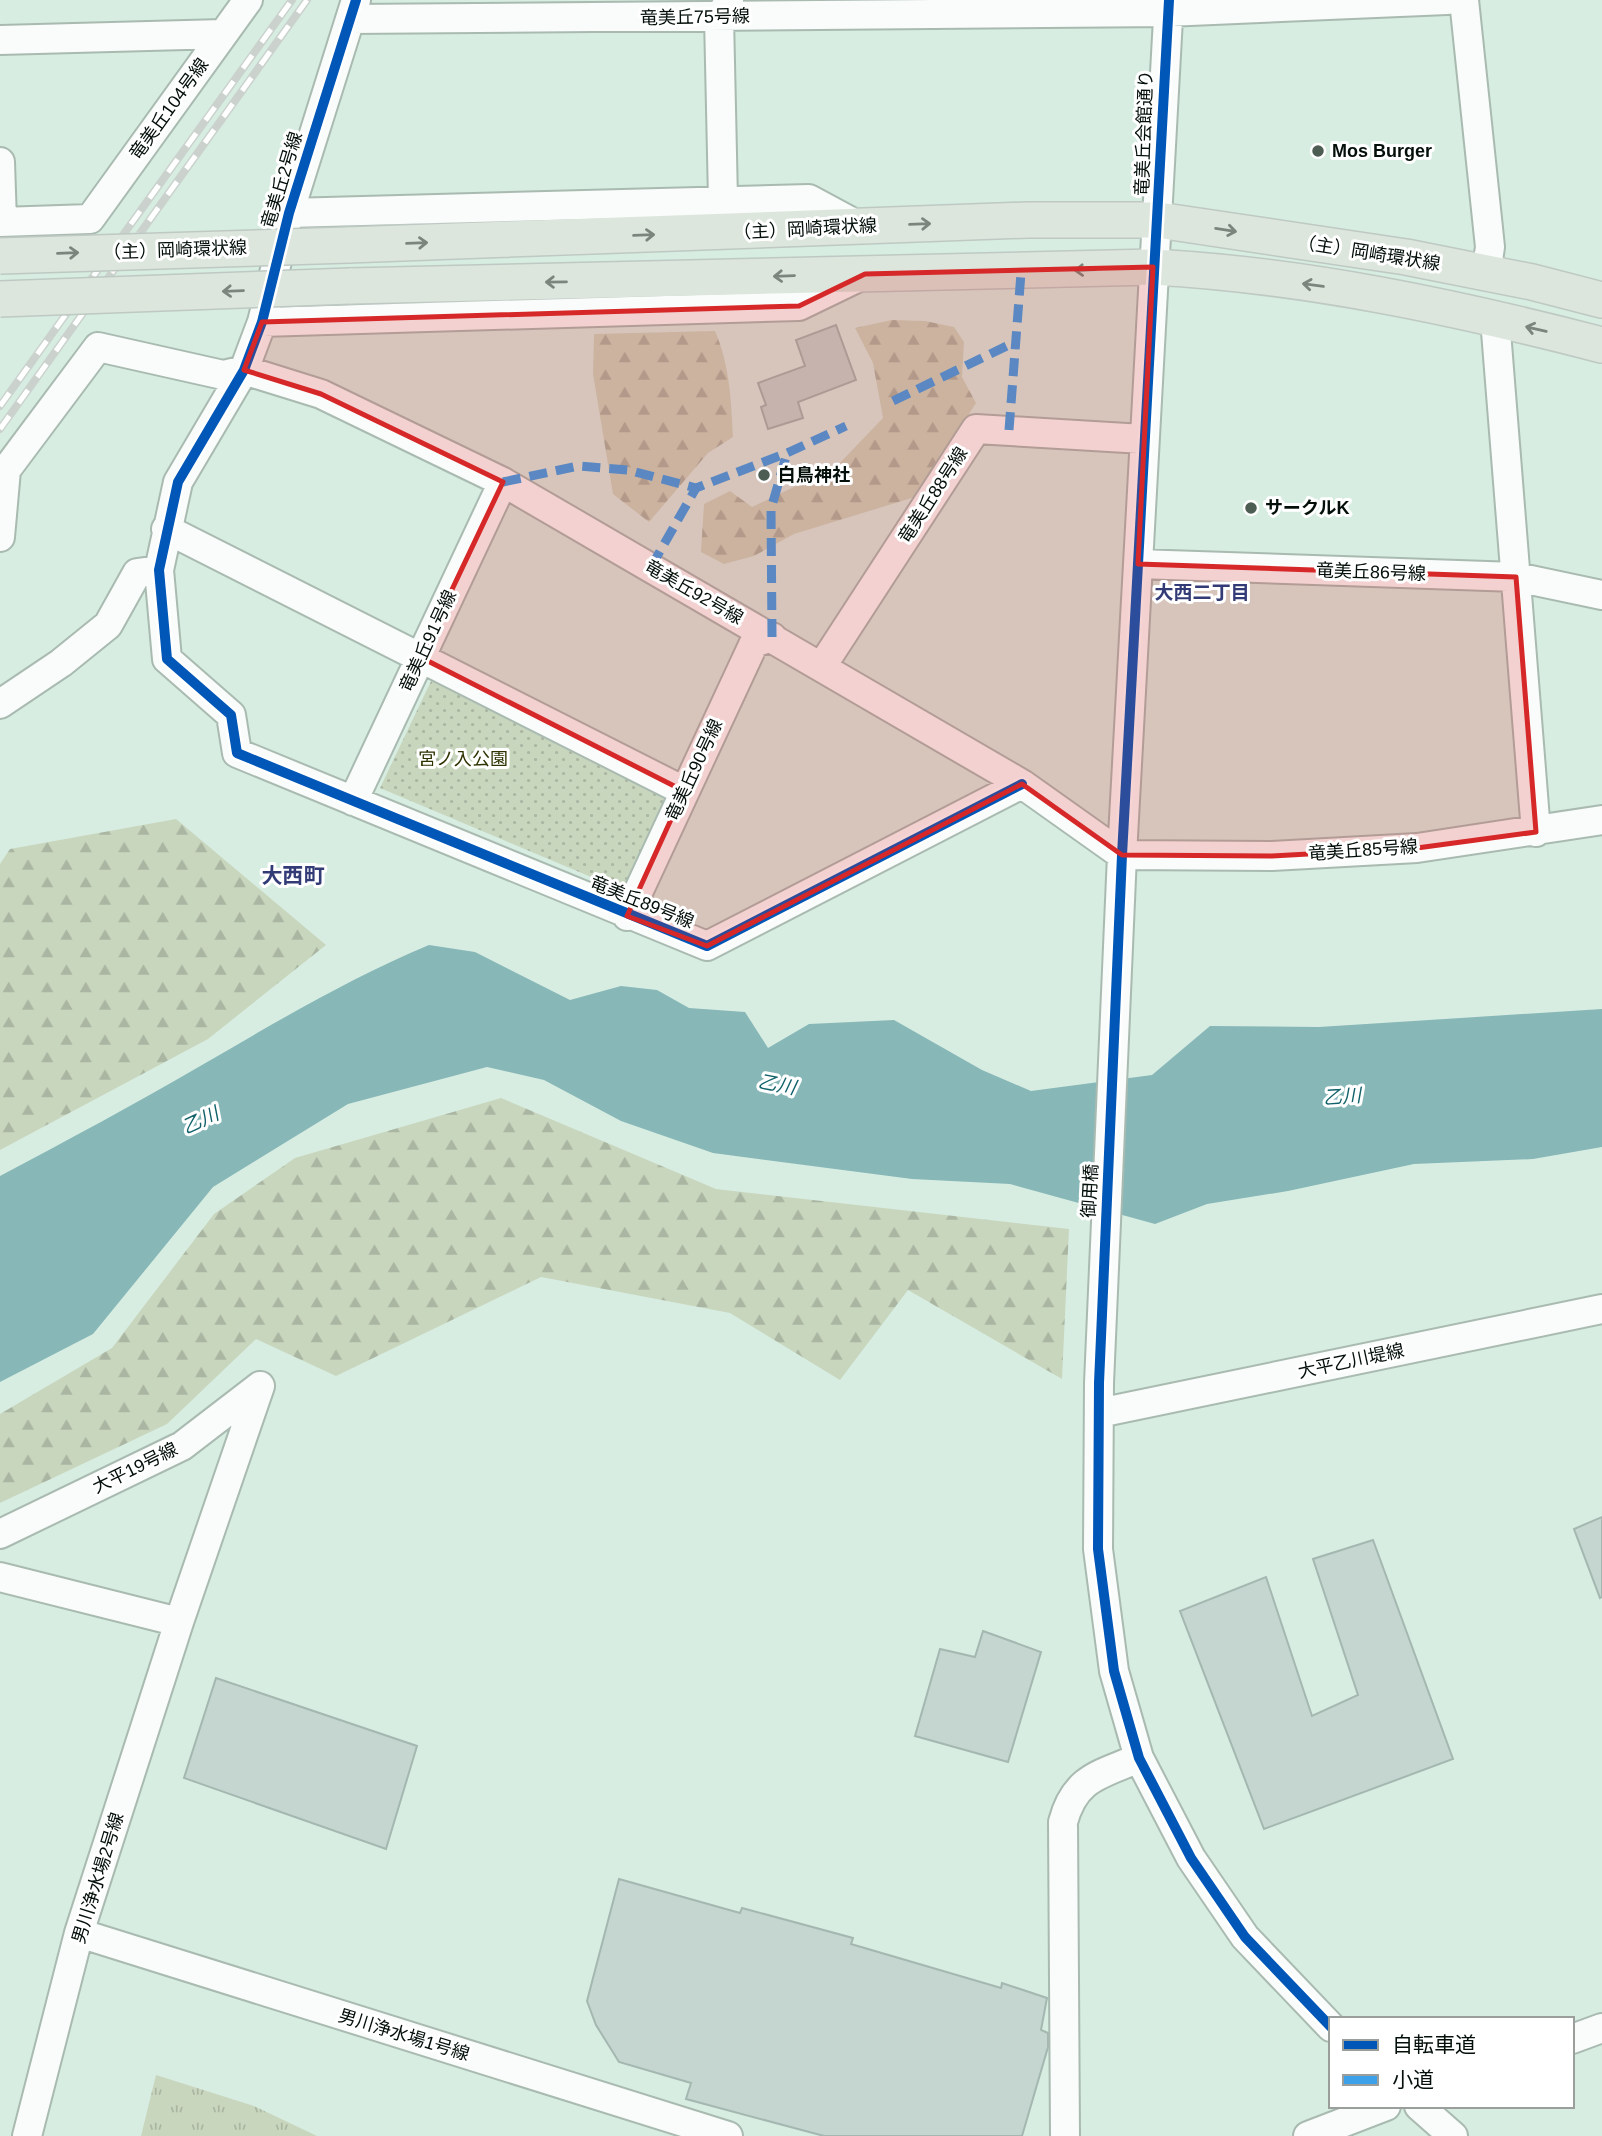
<svg xmlns="http://www.w3.org/2000/svg" width="1602" height="2136" viewBox="0 0 1602 2136" font-family="Arial,'Noto Sans JP',sans-serif">
  <style>
    .grass { fill: url(#grass-tufts) }
    .forest { fill: url(#forest-firs) }
    .park { fill: url(#park-dots) }
    .water { fill: #88b7b8 }
    .building { fill: #c4d6cf; stroke: #a4b7b0; stroke-width: 2 }
    .lines { fill: none; stroke-linecap: round; stroke-linejoin: round }
    .minor-casing { stroke: #a9bab1; stroke-width: 32 }
    .major-casing { stroke: #bec9c3; stroke-width: 38 }
    .minor { stroke: #f9fcfa; stroke-width: 28 }
    .major { stroke: #dde6dd; stroke-width: 35 }
    .rail-casing { stroke: #cbd2ce; stroke-width: 8 }
    .rail { stroke: #fff; stroke-width: 5; stroke-dasharray: 16; stroke-linecap: butt }
    .major-bridge-casing { stroke: #bec9c3; stroke-width: 38; stroke-linecap: butt }
    .major-bridge { stroke: #dde6dd; stroke-width: 35 }
    .quiet { stroke: #3ca1e9; stroke-width: 9; stroke-dasharray: 18 9; stroke-linecap: butt }
    .cycleway-casing { stroke: #fff; stroke-width: 15 }
    .cycleway { stroke: #0057b8; stroke-width: 10 }
    .oneway { stroke: #7b857d }
    .marked { fill: #d62828; fill-opacity: 0.2; stroke: #d62828; stroke-width: 5; stroke-linejoin: round }
    .poi-dot { fill: #4d5d54; stroke: #fff; stroke-width: 2.5 }
    .labels { text-anchor: middle; stroke-width: 6; stroke-linejoin: round; paint-order: stroke }
    .street-label { font-size: 18px; fill: #030f08; stroke: #fff }
    .poi-label { font-size: 18px; font-weight: bold; fill: #030f08; stroke: #fff; text-anchor: start }
    .park-label { font-size: 18px; fill: #2e3300; stroke: #fff }
    .neighbourhood-label { font-size: 19px; font-weight: bold; fill: #323b76; stroke: #fff }
    .water-label { font-size: 19px; font-style: italic; fill: #11626a; stroke: #fff }
    .quarter-label { font-size: 21px; font-weight: bold; fill: #323b76; stroke: #fff }
  </style>
  <defs>
    <pattern id="grass-tufts" width="24" height="20" patternUnits="userSpaceOnUse" patternTransform="scale(1.75)"><rect width="24" height="20" fill="#c9d6be"/><path d="M3 7l-1-3M5 7V3M7 7l1-3M15 17l-1-3M17 17v-4M19 17l1-3" fill="none" stroke="#abb6a2"/></pattern>
    <pattern id="forest-firs" width="22" height="20" patternUnits="userSpaceOnUse" patternTransform="scale(1.75)"><rect width="22" height="20" fill="#c9d6be"/><path d="M5 1l3.5 6h-7zM16 11l3.5 6h-7z" fill="#abb6a2"/></pattern>
    <pattern id="park-dots" width="8" height="8" patternUnits="userSpaceOnUse" patternTransform="scale(1.75)"><rect width="8" height="8" fill="#c9d6be"/><path d="M2 2h.1M6 6h.1" fill="none" stroke="#abb6a2" stroke-width="1.8" stroke-linecap="round"/></pattern>
  </defs>
  <rect width="100%" height="100%" fill="#d7ede1"/>
  <!-- grass -->
  <path class="grass" d="M 156,2075 L 254,2106 L 317,2136 L 141,2136 Z"/>
  <!-- forest -->
  <path class="forest" d="M 892,320 L 925,321 L 954,327 L 964,342 L 962,377 L 976,403 L 915,497 L 794,534 L 754,556 L 724,564 L 701,552 L 704,504 L 730,491 L 752,507 L 836,467 L 883,418 L 873,363 L 855,328 Z
    M 715,331 C 730,366 731,400 733,437 L 708,453 L 649,522 L 613,494 L 593,374 L 594,334 Z
    M 176,819 L 326,945 L 208,1039 L 0,1150 L 0,864 L 10,849 Z
    M 501,1098 L 716,1189 L 1069,1229 L 1062,1379 L 908,1290 L 840,1380 L 730,1313 L 541,1277 L 336,1376 L 256,1339 L 167,1424 L 0,1503 L 0,1414 L 112,1348 L 214,1214 L 295,1158 Z"/>
  <!-- park -->
  <path class="park" d="M 433,677 L 667,797 L 622,890 L 380,788 Z"/>
  <!-- water -->
  <path class="water" d="M 429,945 L 475,952 L 570,1000 L 621,986 L 657,990 L 689,1008 L 745,1012 L 768,1048 L 809,1024 L 894,1020 L 982,1070 L 1031,1091 L 1152,1075 L 1210,1026 L 1319,1027 L 1602,1009 L 1602,1147 L 1533,1159 L 1414,1164 L 1288,1191 L 1207,1204 L 1155,1224 L 1010,1184 L 912,1179 L 713,1153 L 621,1121 L 544,1080 L 487,1067 L 348,1104 L 213,1187 L 93,1334 L 0,1382 L 0,1176 C 68,1140 135,1104 202,1065 C 276,1022 350,978 429,945 Z"/>
  <!-- building -->
  <path class="building" d="M 836,325 L 856,380 L 798,402 L 803,418 L 768,429 L 761,407 L 766,405 L 758,383 L 805,366 L 796,340 Z
    M 1602,1517 L 1602,1597 L 1600,1598 L 1574,1529 Z
    M 1373,1540 L 1453,1759 L 1264,1829 L 1180,1611 L 1266,1577 L 1312,1716 L 1358,1695 L 1313,1559 Z
    M 983,1631 L 1041,1652 L 1008,1762 L 915,1736 L 940,1649 L 975,1657 Z
    M 216,1678 L 417,1746 L 386,1849 L 184,1778 Z
    M 619,1879 L 740,1913 L 742,1908 L 853,1938 L 851,1944 L 1001,1988 L 1002,1983 L 1047,1998 L 1041,2030 L 1048,2033 L 1048,2047 L 1022,2136 L 824,2136 L 686,2099 L 691,2083 L 619,2062 L 596,2025 L 587,2001 Z"/>
  <g class="lines">
    <!-- minor casing -->
    <g class="minor-casing">
      <path id="minor" d="M 356,0 L 289,213 L 262,322 L 244,370 L 178,482 L 159,570 L 167,659 L 231,715 L 237,753 L 707,946 L 1022,784
        M 1169,0 L 1122,855 L 1099,1383 L 1098,1549 L 1114,1671 L 1139,1758 L 1191,1858 L 1245,1937 L 1331,2027
        M 1464,0 L 1490,247 L 1486,274
        M 350,19 L 1167,12 L 1447,0
        M 0,40 L 223,34
        M 0,162 L 2,222
        M 723,200 L 719,17 L 729,2
        M 289,213 L 809,199 L 861,227
        M 0,222 L 90,219 L 248,0
        M 1495,319 L 1536,832
        M 262,322 L 799,306 L 861,276
        M 244,370 L 321,394 L 503,482 L 1022,784 L 1122,855 L 1272,856 L 1417,848 L 1602,820
        M 166,529 L 684,791
        M 0,537 L 6,470 L 98,347 L 223,375 L 244,370
        M 1138,564 L 1516,577 L 1602,595
        M 822,666 L 976,429 L 1143,439
        M 0,704 L 61,663 L 108,625 L 137,573 L 159,570
        M 353,801 L 503,482
        M 627,916 L 754,643 L 772,637
        M 1099,1413 L 1602,1309
        M 0,1534 L 182,1446 L 260,1386
        M 0,1577 L 179,1622
        M 79,1933 L 728,2136
        M 1572,2039 L 1602,2028
        M 1419,2106 L 1453,2136
        M 27,2136 L 79,1933 L 179,1622 L 260,1386
        M 1065,2136 L 1063,1822 C 1075,1777 1100,1775 1139,1758
        M 1308,2136 L 1386,2106"/>
    </g>
    <!-- major casing -->
    <g class="major-casing">
      <path id="major" d="M 348,245 L 1027,220 L 1158,220 L 1406,257 L 1532,282 L 1602,300
        M 350,286 L 1153,267 C 1304,275 1455,307 1602,345"/>
    </g>
    <!-- minor -->
    <use href="#minor" class="minor"/>
    <!-- major -->
    <use href="#major" class="major"/>
    <!-- rail casing -->
    <g class="rail-casing">
      <path id="rail" d="M 0,406 L 292,0
        M 0,429 L 307,0"/>
    </g>
    <!-- rail -->
    <use href="#rail" class="rail"/>
    <!-- major-bridge casing -->
    <g class="major-bridge-casing">
      <path id="major-bridge" d="M 0,256 L 348,245
        M 0,299 L 350,286"/>
    </g>
    <!-- major-bridge -->
    <use href="#major-bridge" class="major-bridge"/>
    <!-- quiet -->
    <path class="quiet" d="M 893,401 L 1015,342
      M 1009,430 L 1021,273
      M 503,482 L 578,466 L 628,470 L 696,488
      M 651,567 L 696,488 L 787,453 L 846,426
      M 772,637 L 771,509 L 787,453"/>
    <!-- cycleway casing -->
    <g class="cycleway-casing">
      <path id="cycleway" d="M 356,0 L 289,213 L 262,322 L 244,370 L 178,482 L 159,570 L 167,659 L 231,715 L 237,753 L 707,946 L 1022,784
        M 1169,0 L 1122,855 L 1099,1383 L 1098,1549 L 1114,1671 L 1139,1758 L 1191,1858 L 1245,1937 L 1331,2027"/>
    </g>
    <!-- cycleway -->
    <use href="#cycleway" class="cycleway"/>
  </g>
  <!-- one-way arrows -->
  <defs><path id="oneway-shaft" d="M-6 0H5M1.5-3L5.5 0L1.5 3" fill="none" stroke-width="1.6" stroke-linecap="round" stroke-linejoin="round" transform="scale(1.75)"/></defs>
  <g class="oneway">
    <use href="#oneway-shaft" transform="translate(920 224) rotate(-2)"/>
    <use href="#oneway-shaft" transform="translate(1226 230) rotate(9)"/>
    <use href="#oneway-shaft" transform="translate(644 235) rotate(-2)"/>
    <use href="#oneway-shaft" transform="translate(417 243) rotate(-2)"/>
    <use href="#oneway-shaft" transform="translate(68 253) rotate(-2)"/>
    <use href="#oneway-shaft" transform="translate(1085 270) rotate(178)"/>
    <use href="#oneway-shaft" transform="translate(784 276) rotate(178)"/>
    <use href="#oneway-shaft" transform="translate(556 282) rotate(179)"/>
    <use href="#oneway-shaft" transform="translate(1313 285) rotate(-172)"/>
    <use href="#oneway-shaft" transform="translate(233 291) rotate(178)"/>
    <use href="#oneway-shaft" transform="translate(1536 329) rotate(-167)"/>
  </g>
  <!-- marked area -->
  <path class="marked" d="M 1153,267 L 1138,564 L 1516,577 L 1536,832 L 1417,848 L 1272,856 L 1122,855 L 1022,784 L 707,946 L 627,916 L 684,791 L 420,657 L 503,482 L 321,394 L 244,370 L 262,322 L 799,306 L 865,274 Z"/>
  <!-- markers -->
  <g class="poi-dot">
    <circle cx="1318" cy="151" r="7"/>
    <circle cx="764" cy="475" r="7"/>
    <circle cx="1251" cy="508" r="7"/>
  </g>
  <g class="labels">
    <!-- street labels -->
    <g class="street-label">
      <text transform="translate(695 17) rotate(-1)" y="6">竜美丘75号線</text>
      <text transform="translate(169 109) rotate(-54)" y="6">竜美丘104号線</text>
      <text transform="translate(1144 133) rotate(-88)" y="6">竜美丘会館通り</text>
      <text transform="translate(282 180) rotate(-73)" y="6">竜美丘2号線</text>
      <text transform="translate(805 229) rotate(-3)" y="6">（主）岡崎環状線</text>
      <text transform="translate(175 250) rotate(-2)" y="6">（主）岡崎環状線</text>
      <text transform="translate(1369 253) rotate(9)" y="6">（主）岡崎環状線</text>
      <text transform="translate(933 495) rotate(-57)" y="6">竜美丘88号線</text>
      <text transform="translate(1371 572) rotate(2)" y="6">竜美丘86号線</text>
      <text transform="translate(694 592) rotate(30)" y="6">竜美丘92号線</text>
      <text transform="translate(428 641) rotate(-65)" y="6">竜美丘91号線</text>
      <text transform="translate(694 770) rotate(-65)" y="6">竜美丘90号線</text>
      <text transform="translate(1363 850) rotate(-4)" y="6">竜美丘85号線</text>
      <text transform="translate(642 902) rotate(22)" y="6">竜美丘89号線</text>
      <text transform="translate(1090 1191) rotate(-87)" y="6">御用橋</text>
      <text transform="translate(1351 1361) rotate(-12)" y="6">大平乙川堤線</text>
      <text transform="translate(135 1468) rotate(-26)" y="6">大平19号線</text>
      <text transform="translate(98 1878) rotate(-73)" y="6">男川浄水場2号線</text>
      <text transform="translate(404 2035) rotate(17)" y="6">男川浄水場1号線</text>
    </g>
    <!-- poi labels -->
    <g class="poi-label">
      <text x="1332" y="157">Mos Burger</text>
      <text x="778" y="481">白鳥神社</text>
      <text x="1265" y="514">サークルK</text>
    </g>
    <!-- park labels -->
    <g class="park-label">
      <text x="463" y="765">宮ノ入公園</text>
    </g>
    <!-- neighbourhood labels -->
    <g class="neighbourhood-label">
      <text x="1202" y="599">大西二丁目</text>
    </g>
    <!-- water labels -->
    <g class="water-label">
      <text transform="translate(777 1084) rotate(11)" y="7">乙川</text>
      <text transform="translate(1342 1096) rotate(-4)" y="7">乙川</text>
      <text transform="translate(200 1120) rotate(-25)" y="7">乙川</text>
    </g>
    <!-- quarter labels -->
    <g class="quarter-label">
      <text x="293" y="883">大西町</text>
    </g>
  </g>
  <!-- legend -->
  <rect x="1329" y="2017" width="245" height="91" fill="#ffffff" stroke="#9a9f9c" stroke-width="2"/>
  <rect x="1343" y="2040" width="35" height="10" fill="#0057b8" stroke="#9a9f9c" stroke-width="2"/>
  <text x="1392" y="2052" font-size="21" fill="#030f08">自転車道</text>
  <rect x="1343" y="2075" width="35" height="10" fill="#3ca1e9" stroke="#9a9f9c" stroke-width="2"/>
  <text x="1392" y="2087" font-size="21" fill="#030f08">小道</text>
</svg>
